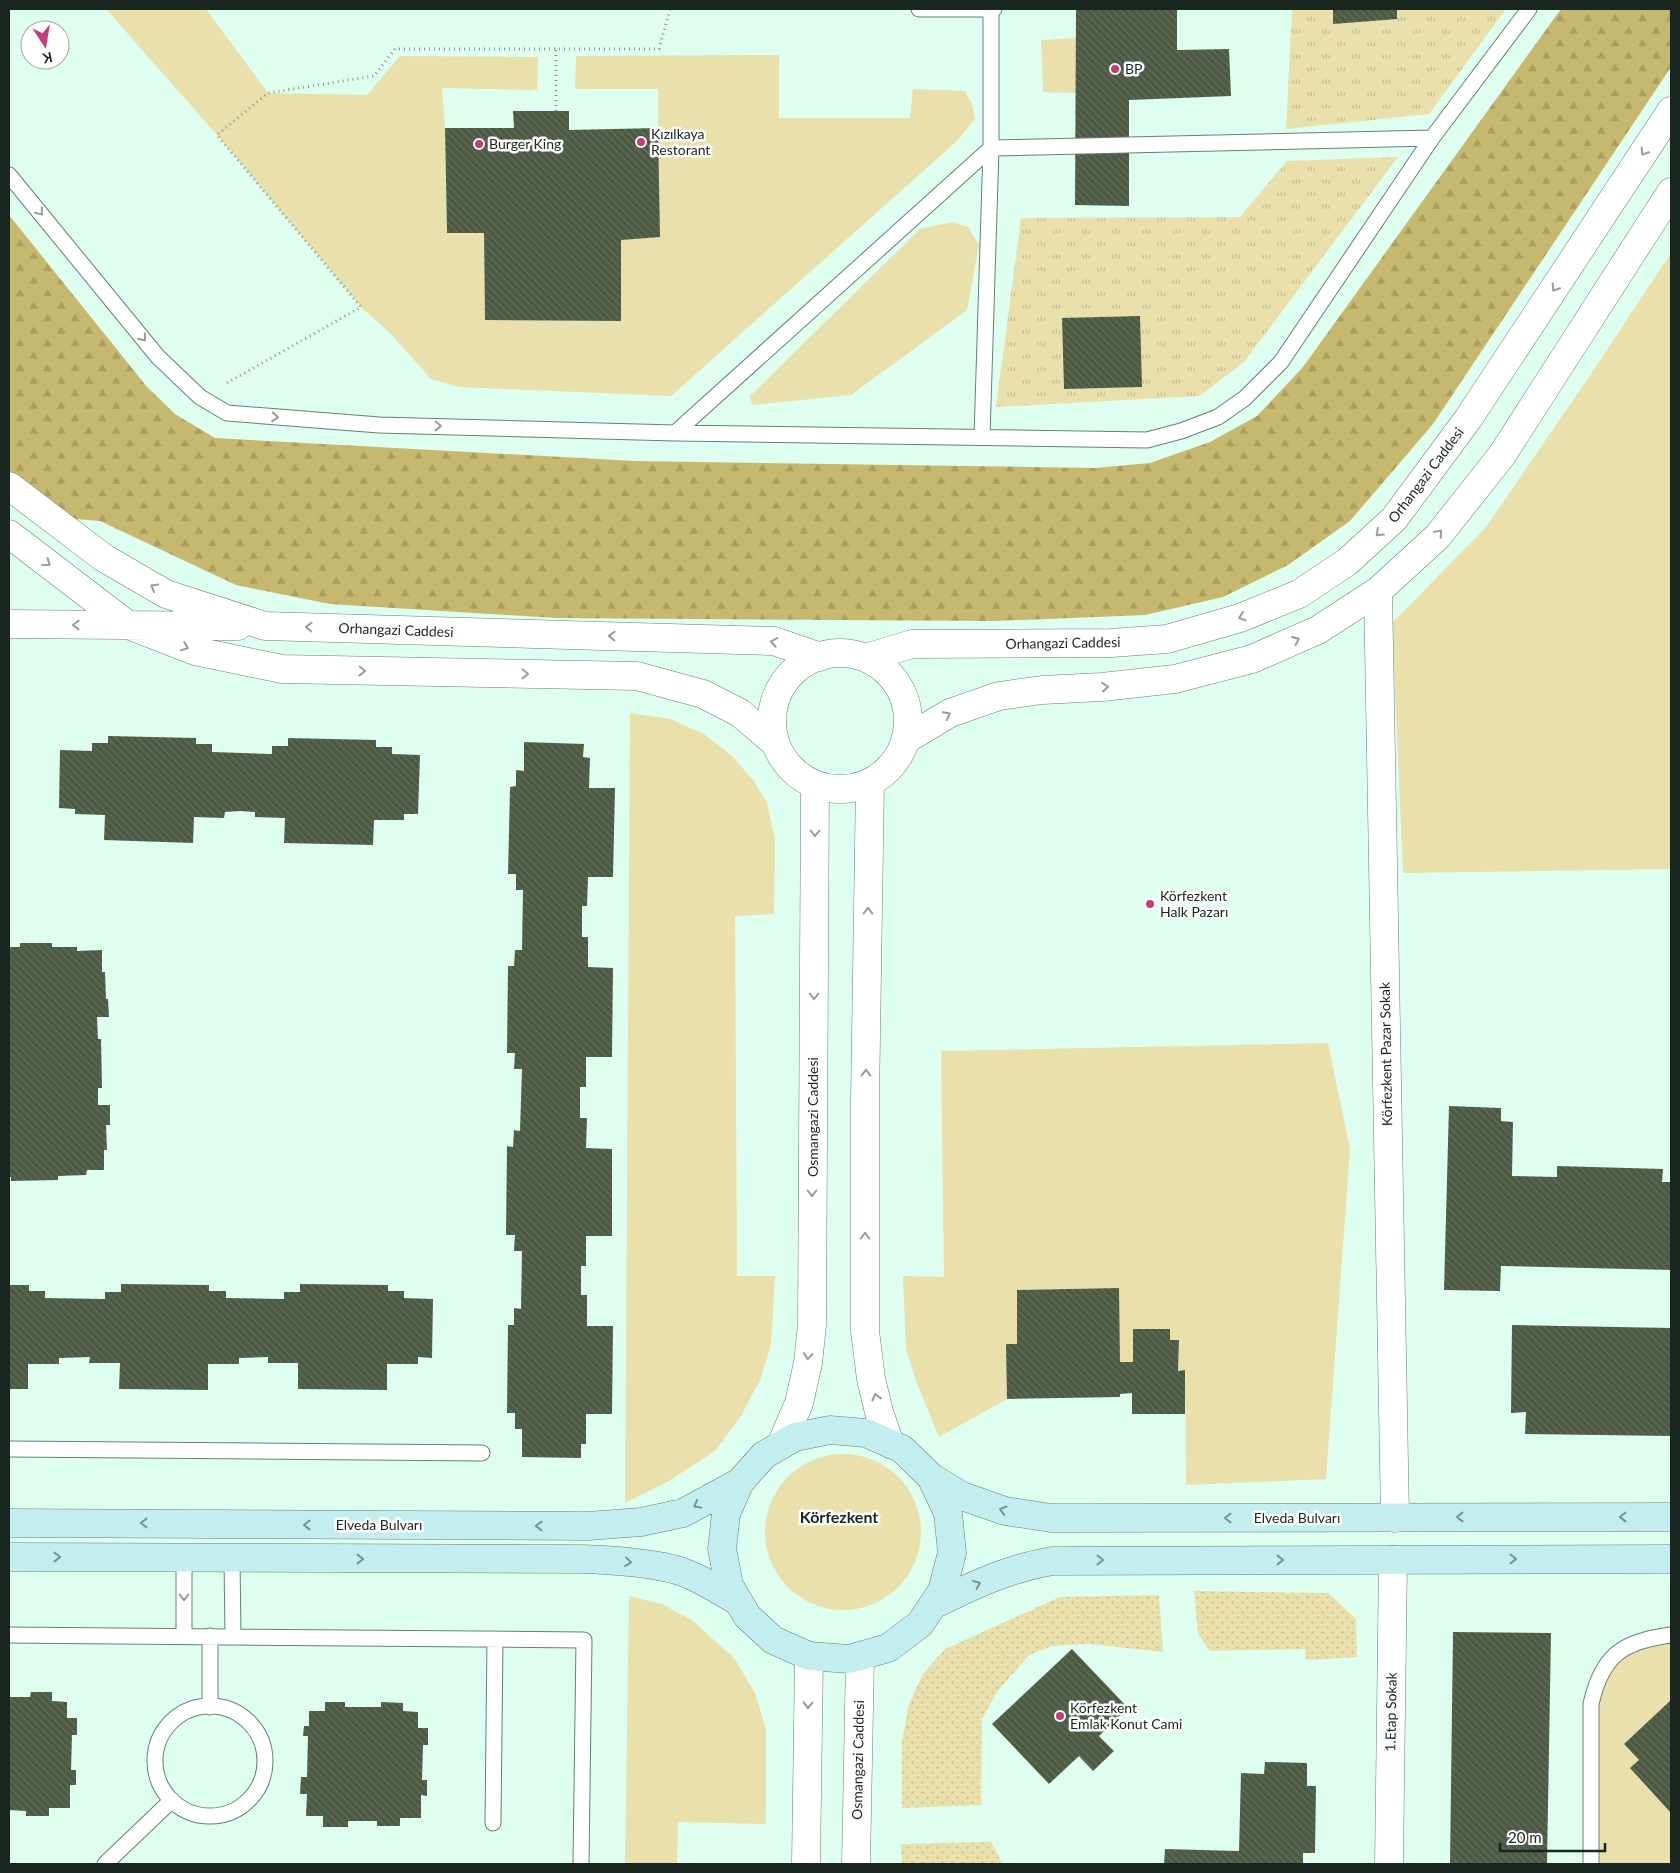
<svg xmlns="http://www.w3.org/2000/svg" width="1680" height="1873" viewBox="0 0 1680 1873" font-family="Lato,sans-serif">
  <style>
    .grass { fill: #eae0ac }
    .forest { fill: url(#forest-firs) }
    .park { fill: url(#park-tufts) }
    .garden { fill: url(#garden-dots) }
    .building { fill: url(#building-back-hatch) }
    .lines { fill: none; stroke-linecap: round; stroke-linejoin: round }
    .service-casing { stroke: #648174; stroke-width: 17 }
    .minor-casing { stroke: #648174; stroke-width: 29 }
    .tertiary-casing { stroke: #648174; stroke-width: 29 }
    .secondary-casing { stroke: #648174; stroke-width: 29 }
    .path { stroke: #839a8f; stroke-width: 3; stroke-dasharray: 1 4; stroke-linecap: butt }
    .service { stroke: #fff; stroke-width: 15 }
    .minor { stroke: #fff; stroke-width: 28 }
    .tertiary { stroke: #fff; stroke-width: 28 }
    .secondary { stroke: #c2eeef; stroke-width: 28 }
    .oneway { stroke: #989d9a }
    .oneway2 { stroke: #769491 }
    .poi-dot { fill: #c53c78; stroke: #fff; stroke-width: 2 }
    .labels { text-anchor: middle; stroke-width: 5; stroke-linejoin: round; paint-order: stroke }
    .poi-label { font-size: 14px; fill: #19251f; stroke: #fff; text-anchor: start }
    .street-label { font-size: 14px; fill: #19251f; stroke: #fff }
    .quarter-label { font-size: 16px; font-weight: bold; fill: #19251f; stroke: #fff }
  </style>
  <defs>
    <pattern id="forest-firs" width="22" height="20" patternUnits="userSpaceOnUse" patternTransform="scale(1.25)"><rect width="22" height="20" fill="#c7b86f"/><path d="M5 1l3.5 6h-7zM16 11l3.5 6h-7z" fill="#aa9e60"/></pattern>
    <pattern id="park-tufts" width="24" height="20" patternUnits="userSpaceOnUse" patternTransform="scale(1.25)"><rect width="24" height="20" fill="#eae0ac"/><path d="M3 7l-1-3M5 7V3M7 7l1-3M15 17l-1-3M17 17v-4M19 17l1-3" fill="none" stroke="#c8c094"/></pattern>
    <pattern id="garden-dots" width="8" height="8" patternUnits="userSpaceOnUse" patternTransform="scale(1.25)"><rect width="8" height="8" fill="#eae0ac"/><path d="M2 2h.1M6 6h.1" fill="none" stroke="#c8c094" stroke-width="1.8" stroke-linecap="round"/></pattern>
    <pattern id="building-back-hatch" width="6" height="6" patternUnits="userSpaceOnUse" patternTransform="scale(1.25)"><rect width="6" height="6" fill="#4d5a43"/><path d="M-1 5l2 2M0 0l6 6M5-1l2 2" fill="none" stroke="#636e5b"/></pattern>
  </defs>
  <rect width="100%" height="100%" fill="#defeef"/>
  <!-- grass -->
  <path class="grass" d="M 106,9 L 206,9 L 268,93 L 367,95 L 400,56 L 538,57 L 537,90 L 442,88 L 445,128 L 447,232 L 484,233 L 485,320 L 620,321 L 621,240 L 658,133 L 658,89 L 575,89 L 576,56 L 779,55 L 779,118 L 910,118 L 913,89 L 965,91 L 972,104 L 975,119 L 957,141 L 671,396 L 459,387 L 431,379 L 391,334 L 361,307 L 217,135 Z
    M 1076,38 L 1076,93 L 1043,92 L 1041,40 Z
    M 952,222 L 968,227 L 979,245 L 967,310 L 851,395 L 752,405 L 750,396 L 920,229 Z
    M 1671,253 L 1671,869 L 1403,873 L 1392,623 L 1486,527 L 1593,371 Z
    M 630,713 L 670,719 L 704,734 L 732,756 L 753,780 L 767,803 L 775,839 L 774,914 L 735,916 L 737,1276 L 775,1276 L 771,1344 L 761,1378 L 741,1416 L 715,1451 L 669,1481 L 625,1503 Z
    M 1328,1043 L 1350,1149 L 1326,1479 L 1186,1485 L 1185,1371 L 1178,1371 L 1179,1341 L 1170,1340 L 1170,1329 L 1133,1329 L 1133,1362 L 1120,1362 L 1118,1288 L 1017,1290 L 1017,1344 L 1007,1399 L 939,1437 L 917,1384 L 906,1349 L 903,1276 L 944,1277 L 941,1051 Z
    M765 1532a78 78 0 1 1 156 0a78 78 0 1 1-156 0Z
    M 629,1596 L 662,1604 L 693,1621 L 734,1658 L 755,1693 L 766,1729 L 766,1824 L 678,1822 L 677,1864 L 625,1864 Z
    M 1671,1635 L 1671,1864 L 1591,1864 L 1591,1704 L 1607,1662 Z"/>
  <!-- forest -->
  <path class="forest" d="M 1561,9 L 1671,9 L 1671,67 L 1433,424 L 1350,521 L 1288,565 L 1223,597 L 1145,615 L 994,621 L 556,618 L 330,604 L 236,585 L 100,521 L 50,517 L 9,477 L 9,215 L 147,387 L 175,414 L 215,438 L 635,461 L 1095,468 L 1150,463 L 1210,442 L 1257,416 L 1303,367 Z"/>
  <!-- park -->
  <path class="park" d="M 1292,9 L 1506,9 L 1429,114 L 1286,129 Z
    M 1398,157 L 1244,362 L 1200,396 L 996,407 L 1021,218 L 1240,217 L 1287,161 Z"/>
  <!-- garden -->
  <path class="garden" d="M 1194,1591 L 1328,1593 L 1356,1619 L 1357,1657 L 1306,1660 L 1305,1649 L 1210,1651 L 1198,1634 Z
    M 1159,1595 L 1163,1652 L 1089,1644 L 1052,1646 L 1029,1655 L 997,1692 L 982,1719 L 981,1805 L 902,1808 L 902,1741 L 909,1704 L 923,1674 L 945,1649 L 1060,1597 Z
    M 991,1842 L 1003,1864 L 902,1864 L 901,1844 Z"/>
  <!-- building -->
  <path class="building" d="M 1076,9 L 1177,9 L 1177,50 L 1229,49 L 1231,96 L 1129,100 L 1129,206 L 1075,205 Z
    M 1333,9 L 1397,9 L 1397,19 L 1333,24 Z
    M 513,111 L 569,111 L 569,130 L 658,128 L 660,237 L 621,240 L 621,321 L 485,320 L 484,233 L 447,233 L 445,128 L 514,128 Z
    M 1140,316 L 1142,387 L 1064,389 L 1062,318 Z
    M 108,736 L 196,738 L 196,744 L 212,744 L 212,752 L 272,754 L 272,746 L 288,746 L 288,738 L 376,740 L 376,747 L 392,747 L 392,754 L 420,755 L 418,814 L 404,814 L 404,820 L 374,820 L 373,845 L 284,843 L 285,818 L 255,817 L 255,812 L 240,811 L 225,812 L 224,818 L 194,817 L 193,843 L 104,840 L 105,815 L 75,814 L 75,809 L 59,808 L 60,750 L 92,751 L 92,743 L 108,743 Z
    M 524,742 L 584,744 L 583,757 L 590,758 L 589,788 L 615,788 L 613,877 L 588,877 L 587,906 L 582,906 L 582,937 L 588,937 L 588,967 L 613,968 L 612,1057 L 586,1057 L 586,1087 L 580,1087 L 580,1118 L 587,1118 L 586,1148 L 612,1149 L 612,1236 L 586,1236 L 586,1266 L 581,1266 L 581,1295 L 587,1295 L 587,1326 L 613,1326 L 612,1414 L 586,1414 L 586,1444 L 581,1444 L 581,1458 L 522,1457 L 522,1429 L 515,1429 L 515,1413 L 507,1413 L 508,1325 L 514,1325 L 514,1308 L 521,1309 L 522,1251 L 514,1251 L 515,1235 L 506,1235 L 507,1146 L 513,1147 L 514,1130 L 520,1131 L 522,1069 L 514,1069 L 515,1053 L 507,1053 L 508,966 L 514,966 L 515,950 L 522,950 L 523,890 L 516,890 L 516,874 L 508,874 L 510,787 L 516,786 L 516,770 L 524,771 Z
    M 20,943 L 52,943 L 52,947 L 77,947 L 77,951 L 102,950 L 102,972 L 105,972 L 106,999 L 108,999 L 109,1017 L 97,1017 L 98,1039 L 101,1039 L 102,1088 L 98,1088 L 98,1105 L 110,1105 L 110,1125 L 106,1125 L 107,1150 L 104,1150 L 104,1170 L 87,1170 L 86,1175 L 58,1176 L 58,1180 L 11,1181 L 11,1177 L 9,1177 L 9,947 L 20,947 Z
    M 1449,1106 L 1501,1108 L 1501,1121 L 1513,1122 L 1512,1176 L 1557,1177 L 1557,1166 L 1663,1169 L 1662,1182 L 1671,1182 L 1671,1270 L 1501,1266 L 1500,1291 L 1444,1290 Z
    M 121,1284 L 209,1285 L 209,1291 L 226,1291 L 226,1298 L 284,1299 L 284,1292 L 300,1292 L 300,1284 L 388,1285 L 388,1291 L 404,1291 L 404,1298 L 433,1299 L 432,1358 L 418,1357 L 418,1364 L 387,1364 L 387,1390 L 298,1389 L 298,1363 L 268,1363 L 268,1357 L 239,1358 L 239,1364 L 208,1364 L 208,1390 L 119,1389 L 120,1363 L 89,1363 L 90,1357 L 59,1358 L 59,1364 L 28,1364 L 28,1389 L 9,1389 L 9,1285 L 29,1285 L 29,1291 L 45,1291 L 45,1298 L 105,1299 L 105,1292 L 121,1292 Z
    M 1119,1288 L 1120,1362 L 1133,1362 L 1133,1329 L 1170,1329 L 1170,1340 L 1179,1340 L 1178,1371 L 1185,1370 L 1185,1414 L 1132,1414 L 1132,1393 L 1120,1394 L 1120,1397 L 1007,1399 L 1006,1344 L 1017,1344 L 1017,1290 Z
    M 1512,1325 L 1671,1328 L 1671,1436 L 1525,1434 L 1526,1412 L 1511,1413 Z
    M 1453,1632 L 1551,1633 L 1547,1864 L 1450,1864 Z
    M 1072,1649 L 1128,1708 L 1099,1736 L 1114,1751 L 1093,1771 L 1079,1756 L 1049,1784 L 992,1724 Z
    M 31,1692 L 52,1692 L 52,1701 L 67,1702 L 67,1718 L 77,1718 L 77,1735 L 72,1735 L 71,1770 L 76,1770 L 76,1785 L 70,1785 L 70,1808 L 49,1808 L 49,1816 L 26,1816 L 26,1811 L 9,1810 L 9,1697 L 30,1697 Z
    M 1671,1700 L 1671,1813 L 1630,1768 L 1639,1760 L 1624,1744 Z
    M 325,1702 L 345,1702 L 345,1707 L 381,1707 L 381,1702 L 403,1703 L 403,1711 L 418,1712 L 418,1728 L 428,1728 L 428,1745 L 423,1745 L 422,1780 L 427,1780 L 427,1796 L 421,1795 L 421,1818 L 400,1818 L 400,1826 L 377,1826 L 377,1821 L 348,1821 L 348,1827 L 323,1827 L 323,1816 L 306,1816 L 307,1794 L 300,1794 L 301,1777 L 307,1777 L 308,1736 L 303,1736 L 304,1726 L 309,1726 L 309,1711 L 325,1711 Z
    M 1265,1762 L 1307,1763 L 1307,1786 L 1316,1786 L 1315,1853 L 1303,1853 L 1303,1864 L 1164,1864 L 1165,1849 L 1239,1851 L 1241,1773 L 1264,1774 Z"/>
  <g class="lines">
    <!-- service casing -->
    <g class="service-casing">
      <path id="service" d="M 919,9 L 994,9
        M 9,175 L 158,357 L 200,397 L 227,413 L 379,425 L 675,433 L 1147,440 L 1181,431 L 1218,417 L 1245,398 L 1281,362 L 1432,138 L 1529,9
        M 675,433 L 991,148 L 1432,138
        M 982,437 L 991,148 L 991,9
        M 9,1449 L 482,1453
        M 184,1558 L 184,1636
        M 232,1558 L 233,1637
        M 9,1635 L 584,1640 L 581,1864
        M 210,1636 L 210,1707
        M155 1761a55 55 0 1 1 110 0a55 55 0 1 1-110 0Z
        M 493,1823 L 495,1639
        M 105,1864 L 172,1800
        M 1591,1864 L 1591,1704 C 1602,1655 1623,1641 1671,1635"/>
    </g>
    <!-- minor casing -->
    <g class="minor-casing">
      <path id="minor" d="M 9,486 L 104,558 L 166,594 L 265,626 L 774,641 L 820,657
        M 9,534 L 128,625 L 195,651 L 282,669 L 637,676 L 703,694 L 740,713 L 774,742
        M 1378,591 L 1395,1518
        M 9,624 L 238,626
        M772 721a68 68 0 1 1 136 0a68 68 0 1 1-136 0Z
        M 866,658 L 912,644 L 1111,643 L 1167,639 L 1240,618 L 1299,594 L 1347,562 L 1394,519 L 1468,419 L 1671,111
        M 905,740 L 950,713 L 999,696 L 1042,690 L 1102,687 L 1175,679 L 1252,659 L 1318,630 L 1378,591 L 1438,536 L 1502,455 L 1671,192
        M 870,782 L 865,1100 L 865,1331 L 871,1379 L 879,1412 L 890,1444
        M 781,1445 L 799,1403 L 808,1363 L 812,1325 L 815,785
        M 1389,1864 L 1393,1560"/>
    </g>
    <!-- tertiary casing -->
    <g class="tertiary-casing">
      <path id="tertiary" d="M 806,1864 L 809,1656
        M 856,1864 L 860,1656"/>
    </g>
    <!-- secondary casing -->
    <g class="secondary-casing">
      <path id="secondary" d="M 931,1477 L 962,1496 L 1005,1511 L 1051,1518 L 1671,1517
        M 9,1523 L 588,1526 L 641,1522 L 683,1513 L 740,1482 L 764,1455 L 795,1437 L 830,1430 L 866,1433 L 902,1449 L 931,1477 L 948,1513 L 952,1553 L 942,1591 L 920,1624 L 888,1648 L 860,1656 L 849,1659 L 809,1656 L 773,1640 L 747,1616 L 729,1585 L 722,1549 L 726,1514 L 740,1482
        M 9,1557 L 581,1559 C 612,1560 643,1562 673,1569 C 696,1575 718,1590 739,1602
        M 933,1605 C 974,1585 1006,1569 1052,1561 L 1671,1559"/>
    </g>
    <!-- path -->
    <path class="path" d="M 556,111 L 556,49
      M 227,383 L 361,307 L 217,135 L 268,93 L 374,76 L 395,49 L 659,49 L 670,9"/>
    <!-- service -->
    <use href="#service" class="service"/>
    <!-- minor -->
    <use href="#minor" class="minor"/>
    <!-- tertiary -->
    <use href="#tertiary" class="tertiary"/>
    <!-- secondary -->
    <use href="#secondary" class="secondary"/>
  </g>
  <!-- one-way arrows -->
  <defs><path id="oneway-chevron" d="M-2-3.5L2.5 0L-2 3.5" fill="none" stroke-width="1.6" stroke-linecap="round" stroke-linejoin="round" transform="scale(1.25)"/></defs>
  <g class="oneway">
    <use href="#oneway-chevron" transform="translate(1644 152) rotate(123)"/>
    <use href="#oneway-chevron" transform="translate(40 212) rotate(51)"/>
    <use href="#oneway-chevron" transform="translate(1555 288) rotate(123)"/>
    <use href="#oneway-chevron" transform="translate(143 338) rotate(51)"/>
    <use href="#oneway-chevron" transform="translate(275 417) rotate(4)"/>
    <use href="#oneway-chevron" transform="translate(438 426) rotate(1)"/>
    <use href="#oneway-chevron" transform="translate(1379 533) rotate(137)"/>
    <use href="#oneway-chevron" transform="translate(1439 533) rotate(-49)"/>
    <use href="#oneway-chevron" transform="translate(47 563) rotate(37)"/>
    <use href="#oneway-chevron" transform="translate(154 587) rotate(-150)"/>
    <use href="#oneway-chevron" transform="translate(1242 617) rotate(161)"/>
    <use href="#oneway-chevron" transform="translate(76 625) rotate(-180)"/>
    <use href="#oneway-chevron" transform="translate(309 627) rotate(-178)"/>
    <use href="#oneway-chevron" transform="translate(612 636) rotate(-178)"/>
    <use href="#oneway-chevron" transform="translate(1296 640) rotate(-24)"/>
    <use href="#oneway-chevron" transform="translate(774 642) rotate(-170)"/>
    <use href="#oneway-chevron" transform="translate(185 647) rotate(21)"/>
    <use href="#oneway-chevron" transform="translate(362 671) rotate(1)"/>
    <use href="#oneway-chevron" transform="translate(525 674) rotate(1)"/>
    <use href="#oneway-chevron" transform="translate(1105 687) rotate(-5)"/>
    <use href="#oneway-chevron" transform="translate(947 715) rotate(-28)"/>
    <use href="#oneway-chevron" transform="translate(815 833) rotate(90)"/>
    <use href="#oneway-chevron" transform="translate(868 911) rotate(-89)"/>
    <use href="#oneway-chevron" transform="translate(814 996) rotate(90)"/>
    <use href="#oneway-chevron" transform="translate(866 1073) rotate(-89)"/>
    <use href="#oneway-chevron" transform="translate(812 1193) rotate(90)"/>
    <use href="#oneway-chevron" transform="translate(865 1236) rotate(-90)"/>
    <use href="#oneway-chevron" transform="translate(808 1356) rotate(96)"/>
    <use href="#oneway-chevron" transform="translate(876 1397) rotate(-104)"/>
    <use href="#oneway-chevron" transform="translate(184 1597) rotate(90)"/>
    <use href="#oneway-chevron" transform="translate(808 1705) rotate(91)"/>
  </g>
  <g class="oneway2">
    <use href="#oneway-chevron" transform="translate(697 1505) rotate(151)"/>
    <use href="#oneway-chevron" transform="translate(1003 1510) rotate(-165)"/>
    <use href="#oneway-chevron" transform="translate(1460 1517) rotate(180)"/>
    <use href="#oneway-chevron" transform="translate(1623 1517) rotate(180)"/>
    <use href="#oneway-chevron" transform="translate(1228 1518) rotate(180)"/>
    <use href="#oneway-chevron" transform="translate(144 1523) rotate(-180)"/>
    <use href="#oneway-chevron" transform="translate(307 1525) rotate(-180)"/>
    <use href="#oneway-chevron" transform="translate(539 1526) rotate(-180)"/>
    <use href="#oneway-chevron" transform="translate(57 1557)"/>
    <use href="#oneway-chevron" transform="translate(360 1559)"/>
    <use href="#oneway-chevron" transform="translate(1513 1559)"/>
    <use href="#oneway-chevron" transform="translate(1100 1560)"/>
    <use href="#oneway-chevron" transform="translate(1280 1560)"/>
    <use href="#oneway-chevron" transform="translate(628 1562) rotate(7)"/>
    <use href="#oneway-chevron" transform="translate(977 1584) rotate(-25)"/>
  </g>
  <!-- markers -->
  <g class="poi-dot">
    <circle cx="1115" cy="69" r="5"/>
    <circle cx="641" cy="142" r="5"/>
    <circle cx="479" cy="144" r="5"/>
    <circle cx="1150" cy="904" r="5"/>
    <circle cx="1060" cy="1716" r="5"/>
  </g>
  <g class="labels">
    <!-- poi labels -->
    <g class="poi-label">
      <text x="1125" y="74">BP</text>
      <text x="651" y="139">Kızılkaya<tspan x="651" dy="16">Restorant</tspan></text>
      <text x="489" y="149">Burger King</text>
      <text x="1160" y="901">Körfezkent<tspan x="1160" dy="16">Halk Pazarı</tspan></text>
      <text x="1070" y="1713">Körfezkent<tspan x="1070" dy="16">Emlak Konut Cami</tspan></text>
    </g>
    <!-- street labels -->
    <g class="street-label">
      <text transform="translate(1426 475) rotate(-53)" y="5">Orhangazi Caddesi</text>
      <text transform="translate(396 630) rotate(2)" y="5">Orhangazi Caddesi</text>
      <text transform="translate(1063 643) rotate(-1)" y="5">Orhangazi Caddesi</text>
      <text transform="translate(1386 1054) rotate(-91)" y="5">Körfezkent Pazar Sokak</text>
      <text transform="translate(813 1117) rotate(-90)" y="5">Osmangazi Caddesi</text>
      <text x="1297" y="1523">Elveda Bulvarı</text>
      <text x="379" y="1530">Elveda Bulvarı</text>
      <text transform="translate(1391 1712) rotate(-89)" y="5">1.Etap Sokak</text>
      <text transform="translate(858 1760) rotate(-89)" y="5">Osmangazi Caddesi</text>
    </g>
    <!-- quarter labels -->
    <g class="quarter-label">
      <text x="839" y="1523">Körfezkent</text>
    </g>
  </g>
  <!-- border -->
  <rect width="1680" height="1873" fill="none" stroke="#19251f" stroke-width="20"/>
  <!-- north arrow -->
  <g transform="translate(45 45) rotate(168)"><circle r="24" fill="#ffffff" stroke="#a3a8a5"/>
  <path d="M0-4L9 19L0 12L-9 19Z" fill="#c53c78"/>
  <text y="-8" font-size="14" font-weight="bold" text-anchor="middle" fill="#19251f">K</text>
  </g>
  <!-- scale -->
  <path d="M1500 1843v8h105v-8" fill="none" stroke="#19251f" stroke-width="2.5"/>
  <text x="1508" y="1843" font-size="15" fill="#19251f" stroke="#ffffff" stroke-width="4" paint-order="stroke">20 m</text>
</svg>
